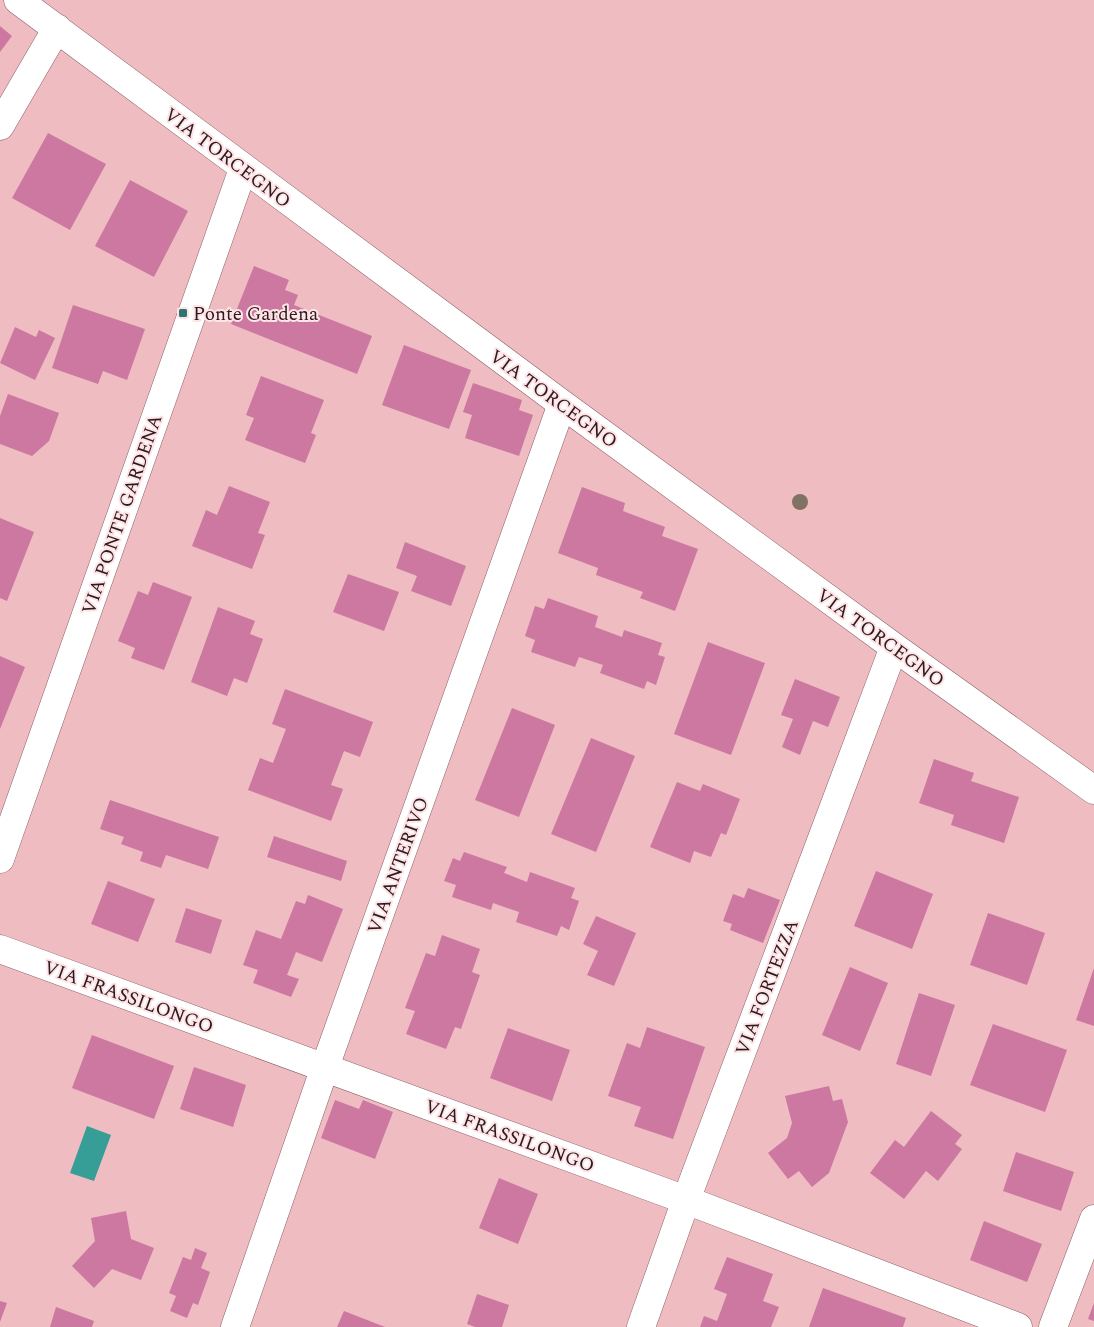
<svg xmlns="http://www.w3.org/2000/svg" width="1094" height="1327" viewBox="0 0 1094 1327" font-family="Spectral,serif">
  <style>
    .water { fill: #369d97 }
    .building { fill: #cc78a1 }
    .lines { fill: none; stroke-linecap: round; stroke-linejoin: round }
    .minor-casing { stroke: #8c6066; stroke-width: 29 }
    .minor { stroke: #fff; stroke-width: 28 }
    .tree { fill: #807262 }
    .poi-dot { fill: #2c7571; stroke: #ffe4e7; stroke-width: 2 }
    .labels { text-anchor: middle; stroke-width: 4; stroke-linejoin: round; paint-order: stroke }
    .street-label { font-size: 19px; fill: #2c1a1d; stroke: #ffe4e7 }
    .poi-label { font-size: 19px; fill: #2c1a1d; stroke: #ffe4e7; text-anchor: start }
  </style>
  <rect width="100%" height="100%" fill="#efbcc2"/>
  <!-- water -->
  <path class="water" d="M 87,1126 L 111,1135 L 94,1181 L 70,1173 Z"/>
  <!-- building -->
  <path class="building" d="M 0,26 L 12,36 L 0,52 Z
    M 48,133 L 106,164 L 70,230 L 12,198 Z
    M 130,180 L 188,211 L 154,277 L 95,246 Z
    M 254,266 L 289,280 L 285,290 L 298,295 L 294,305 L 372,336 L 357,374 L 231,324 Z
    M 73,305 L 145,329 L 127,380 L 103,371 L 98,384 L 52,368 Z
    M 15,327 L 36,337 L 39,330 L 55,338 L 35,380 L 0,363 Z
    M 404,345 L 471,370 L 449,429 L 382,405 Z
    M 261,376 L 324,400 L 311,433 L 316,435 L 305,463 L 245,440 L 254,418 L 246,415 Z
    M 473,383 L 522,400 L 519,410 L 533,415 L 519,456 L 465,438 L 472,415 L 463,412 Z
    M 8,394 L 59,413 L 49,441 L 32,456 L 0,444 L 0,416 Z
    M 229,486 L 270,502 L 258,533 L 265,535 L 252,569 L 192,546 L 206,510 L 217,515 Z
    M 582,487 L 625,503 L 623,511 L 665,527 L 662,536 L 698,549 L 675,611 L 640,598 L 643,592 L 596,575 L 598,568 L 558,553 Z
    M 0,518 L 34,532 L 7,601 L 0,598 Z
    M 405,542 L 466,566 L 451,606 L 411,591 L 417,576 L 396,568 Z
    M 348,574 L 399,592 L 384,631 L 333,612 Z
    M 153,582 L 192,597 L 164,670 L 131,658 L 135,648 L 118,641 L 138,591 L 148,595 Z
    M 548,598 L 598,616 L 595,627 L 622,637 L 624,630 L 662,643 L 658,655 L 665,657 L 656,685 L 647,681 L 644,689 L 600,673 L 603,665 L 579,657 L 575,667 L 531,652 L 535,640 L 525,636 L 535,606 L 544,609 Z
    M 218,607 L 255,621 L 250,634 L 263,639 L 247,683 L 234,678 L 227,696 L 191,682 Z
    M 708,642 L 765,663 L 731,755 L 674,734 Z
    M 0,656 L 25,667 L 0,729 Z
    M 795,679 L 840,697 L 828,727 L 813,721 L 800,755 L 782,747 L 793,719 L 781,715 Z
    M 285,689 L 373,722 L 360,757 L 344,751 L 331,785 L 343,789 L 331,821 L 248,790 L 260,758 L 273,763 L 286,729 L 272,724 Z
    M 512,708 L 555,725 L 519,817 L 475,800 Z
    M 591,738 L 635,756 L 596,852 L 551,834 Z
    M 934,759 L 974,773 L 971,781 L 1019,797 L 1004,843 L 951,825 L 954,815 L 919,803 Z
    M 677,782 L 700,791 L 703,784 L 740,799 L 726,835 L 721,833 L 711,857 L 694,851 L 690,863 L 650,847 Z
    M 110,800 L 219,837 L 208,869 L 166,855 L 161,868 L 140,861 L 143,852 L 121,844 L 124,837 L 100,829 Z
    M 274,836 L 347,861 L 341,881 L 267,857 Z
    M 464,852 L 507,867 L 504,873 L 527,882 L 530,872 L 575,888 L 571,898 L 579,901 L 569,930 L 561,926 L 557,936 L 516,922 L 519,912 L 493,903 L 491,910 L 452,897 L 456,885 L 444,881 L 453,858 L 460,861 Z
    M 876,871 L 933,894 L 912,949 L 854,926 Z
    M 108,881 L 155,899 L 138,942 L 91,924 Z
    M 748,888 L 780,900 L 763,943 L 730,930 L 732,924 L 723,921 L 733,894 L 744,898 Z
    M 308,895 L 343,909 L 322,962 L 296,952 L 287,975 L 299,979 L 291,997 L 253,983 L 258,970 L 243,965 L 256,930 L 281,939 L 296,901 L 305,904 Z
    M 186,908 L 222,920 L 211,954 L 175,942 Z
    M 988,913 L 1045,933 L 1027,985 L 970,965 Z
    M 596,916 L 636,933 L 614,986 L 587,975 L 598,951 L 583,944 Z
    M 442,935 L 480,949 L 472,972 L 480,975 L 461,1029 L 455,1027 L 446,1049 L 406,1034 L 415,1011 L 405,1008 L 426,953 L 435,956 Z
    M 850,967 L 888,983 L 860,1051 L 822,1035 Z
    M 1094,968 L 1094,1026 L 1076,1020 Z
    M 919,993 L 955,1005 L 931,1076 L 896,1064 Z
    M 993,1024 L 1067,1050 L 1045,1112 L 970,1085 Z
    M 647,1027 L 705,1047 L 673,1139 L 634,1126 L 641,1107 L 608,1096 L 627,1043 L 640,1048 Z
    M 508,1028 L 570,1050 L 552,1101 L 490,1078 Z
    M 92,1035 L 174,1066 L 154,1119 L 72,1088 Z
    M 194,1067 L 246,1085 L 233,1127 L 180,1109 Z
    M 829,1086 L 833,1101 L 842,1099 L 848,1122 L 829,1173 L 812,1187 L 799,1171 L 788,1179 L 768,1153 L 787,1138 L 792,1123 L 785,1096 Z
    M 335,1100 L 359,1109 L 363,1100 L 393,1112 L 375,1159 L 321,1138 Z
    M 931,1111 L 962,1135 L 955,1144 L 962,1149 L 938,1181 L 926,1171 L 904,1199 L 870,1173 L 895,1140 L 904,1147 Z
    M 1016,1152 L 1074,1172 L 1061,1211 L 1003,1191 Z
    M 499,1178 L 538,1194 L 518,1244 L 479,1228 Z
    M 126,1211 L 131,1239 L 154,1248 L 141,1280 L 112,1269 L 94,1288 L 72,1266 L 95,1241 L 91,1218 Z
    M 984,1221 L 1042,1244 L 1027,1282 L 970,1260 Z
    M 195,1248 L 207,1253 L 201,1268 L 210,1272 L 198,1305 L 193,1303 L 187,1318 L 170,1311 L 176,1296 L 169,1293 L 183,1257 L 191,1260 Z
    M 727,1257 L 773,1274 L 763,1301 L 779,1307 L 771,1327 L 700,1327 L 704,1316 L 717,1321 L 727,1294 L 714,1289 Z
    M 823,1288 L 906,1318 L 903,1327 L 809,1327 Z
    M 477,1294 L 509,1305 L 502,1327 L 475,1327 L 467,1324 Z
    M 0,1301 L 7,1303 L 0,1322 Z
    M 1094,1303 L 1094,1321 L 1088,1319 Z
    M 56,1307 L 94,1321 L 92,1327 L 50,1327 Z
    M 344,1311 L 385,1327 L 337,1327 Z"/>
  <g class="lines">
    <!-- minor casing -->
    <g class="minor-casing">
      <path id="minor" d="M 18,0 L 562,404 L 894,647 L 1094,790
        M 0,126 L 57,28
        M 0,859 L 243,169
        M 0,949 L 686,1200 L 1018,1327
        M 235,1327 L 325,1067 L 562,404
        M 641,1327 L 686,1200 L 894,647
        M 1053,1327 L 1094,1219"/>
    </g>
    <!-- minor -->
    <use href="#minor" class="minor"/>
  </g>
  <!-- trees -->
  <circle class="tree" cx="800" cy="502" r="8"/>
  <!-- markers -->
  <rect class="poi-dot" x="178" y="308" width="10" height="10" rx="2.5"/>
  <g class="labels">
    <!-- street labels -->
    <g class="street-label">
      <text transform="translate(228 157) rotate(37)" y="7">VIA TORCEGNO</text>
      <text transform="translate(554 398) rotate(36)" y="7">VIA TORCEGNO</text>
      <text transform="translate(121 514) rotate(-71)" y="7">VIA PONTE GARDENA</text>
      <text transform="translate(881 637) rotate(36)" y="7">VIA TORCEGNO</text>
      <text transform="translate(397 865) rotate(-70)" y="7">VIA ANTERIVO</text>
      <text transform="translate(766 987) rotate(-69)" y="7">VIA FORTEZZA</text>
      <text transform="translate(129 996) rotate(20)" y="7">VIA FRASSILONGO</text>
      <text transform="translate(510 1135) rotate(20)" y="7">VIA FRASSILONGO</text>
    </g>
    <!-- poi labels -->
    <g class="poi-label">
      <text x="193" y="320">Ponte Gardena</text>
    </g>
  </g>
</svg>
